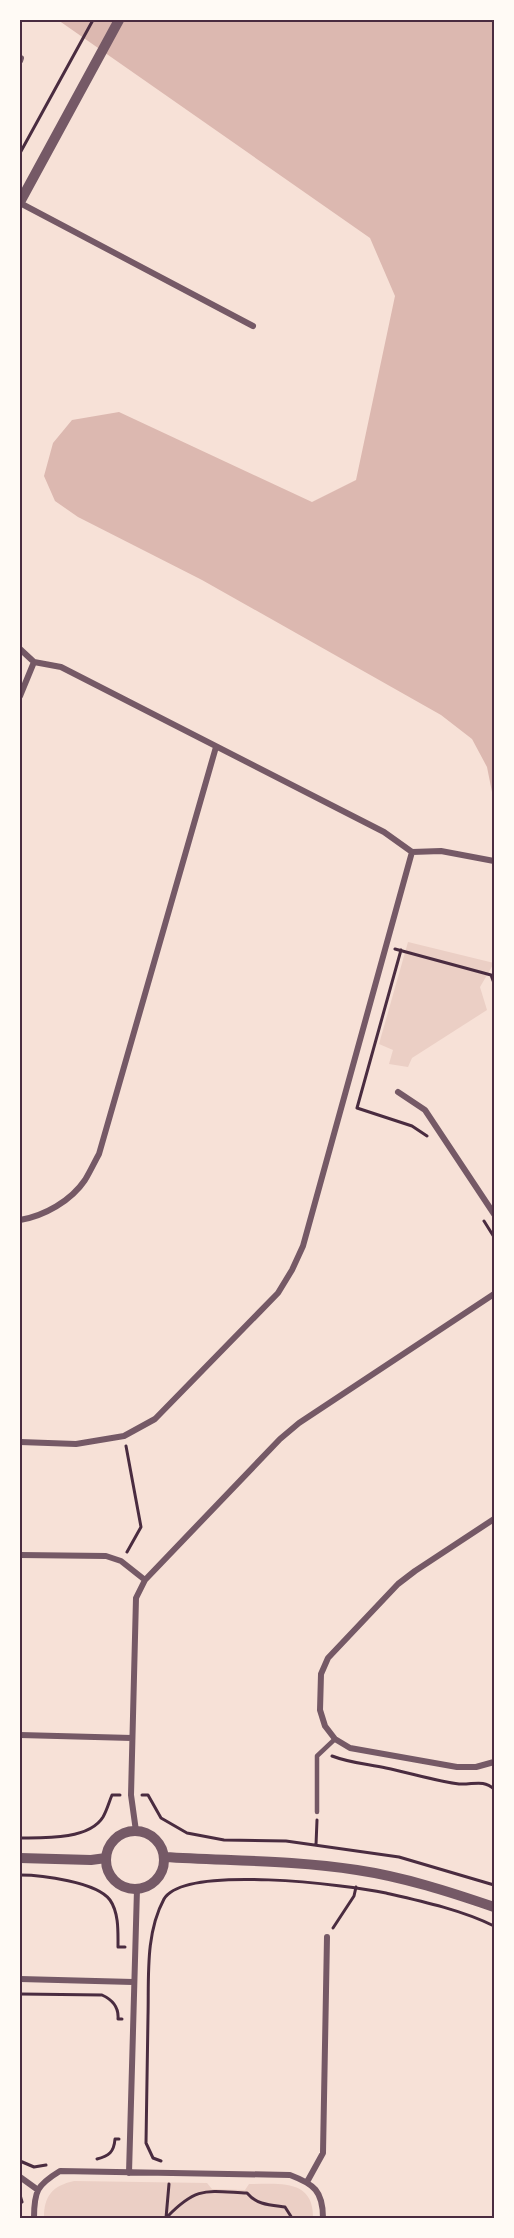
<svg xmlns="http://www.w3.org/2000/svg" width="514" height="2238" viewBox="0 0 514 2238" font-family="'Golos Text',sans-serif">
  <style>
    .green { fill: #ebcfc5 }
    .water { fill: #dcb8b0 }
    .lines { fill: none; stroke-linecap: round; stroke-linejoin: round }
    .path { stroke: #4a2c40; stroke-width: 3 }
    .service { stroke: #755966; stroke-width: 4.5 }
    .minor { stroke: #755966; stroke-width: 6 }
    .tertiary { stroke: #755966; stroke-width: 10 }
    .neatline { fill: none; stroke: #4a2c40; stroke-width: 2 }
  </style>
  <rect width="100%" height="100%" fill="#f7e1d7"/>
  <!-- green -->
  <path class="green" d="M 408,942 L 494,963 L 480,987 L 487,1010 L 412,1058 L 408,1067 L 389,1064 L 393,1050 L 379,1044 Z
    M 74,2181 L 207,2183 L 212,2189 L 245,2190 L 249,2184 C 278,2184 314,2178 313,2218 L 44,2218 C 44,2196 52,2186 74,2181 Z"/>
  <!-- water -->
  <path class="water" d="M 58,20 L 494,20 L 494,802 L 487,767 L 472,739 L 441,715 L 202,580 L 78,517 L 55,501 L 44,476 L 53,443 L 72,420 L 119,412 L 312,502 L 356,480 L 395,296 L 370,238 Z"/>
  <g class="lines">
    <!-- path -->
    <path class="path" d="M 20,153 L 93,20
      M 395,949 L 491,975 L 494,983
      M 401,950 L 357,1108 L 412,1126 L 427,1136
      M 484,1221 L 494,1237
      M 126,1446 L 141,1527 L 127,1552
      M 332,1756 C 350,1763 367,1764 386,1768 C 410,1773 435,1781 459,1784 C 473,1785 483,1779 494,1789
      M 142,1795 L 148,1795 L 161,1818 L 187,1833 L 224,1840 L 286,1841 L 399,1857 L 494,1885
      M 20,1838 C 43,1838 89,1840 103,1817 C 107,1810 109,1802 112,1795 L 120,1795
      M 316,1845 L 317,1820
      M 20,1875 C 41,1875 97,1882 110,1900 C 119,1913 118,1932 118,1947 L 125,1947
      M 333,1928 L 354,1896 L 356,1887
      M 20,1994 L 102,1995 C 113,2000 119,2007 118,2019 L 122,2019
      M 97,2159 C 109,2156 114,2152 115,2139 L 119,2139
      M 20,2161 L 34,2167 L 46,2165
      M 161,2161 L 153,2158 L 146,2143 C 147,2101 147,2058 148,2016 C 149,1978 145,1934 164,1899 C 184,1864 349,1885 386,1893 C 421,1901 462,1910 494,1926
      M 20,2195 L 22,2202
      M 167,2217 C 197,2186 206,2191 247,2193 C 257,2205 270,2205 285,2207 L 292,2218
      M 166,2218 L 169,2184"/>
    <!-- service -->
    <path class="service" d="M 317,1812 L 317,1756 L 335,1739"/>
    <!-- minor -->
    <path class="minor" d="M 20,61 L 21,58
      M 20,203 L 253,326
      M 20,649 L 34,662 L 61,667 L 384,832 L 412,852 L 441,851 L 494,861
      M 20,696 L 34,662
      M 398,1092 L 425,1110 L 494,1214
      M 20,1220 C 44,1216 71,1201 85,1180 C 90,1172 94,1163 99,1154 L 216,747
      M 20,1442 L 76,1444 L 124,1436 L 155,1419 L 278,1293 L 292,1270 L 303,1246 L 412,852
      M 20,1555 L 106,1556 L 121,1561 L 145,1580
      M 20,1735 L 132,1738
      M 494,1762 L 476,1767 L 457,1767 L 350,1748 L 335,1739 L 325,1726 L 320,1710 L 321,1674 L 328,1658 L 398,1584 L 415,1571 L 494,1519
      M 136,1831 L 131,1795 L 136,1598 L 145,1580 L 280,1439 L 299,1423 L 494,1294
      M 20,1979 L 133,1982
      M 129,2173 L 137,1889
      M 20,2177 L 38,2190
      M 307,2182 L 323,2153 L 327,1937
      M 34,2218 C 34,2191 37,2185 60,2171 L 290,2175 C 314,2184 323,2191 323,2218"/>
    <!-- tertiary -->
    <path class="tertiary" d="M 20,202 L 119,20
      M106 1860a29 29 0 1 1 58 0a29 29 0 1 1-58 0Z
      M 165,1857 C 229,1861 294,1860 357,1870 C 404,1877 450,1892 494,1907
      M 20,1858 L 91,1860 L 106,1858"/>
  </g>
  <!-- border -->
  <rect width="514" height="2238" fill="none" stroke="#fffaf5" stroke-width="42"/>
  <rect x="21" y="21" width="472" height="2196" class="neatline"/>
</svg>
